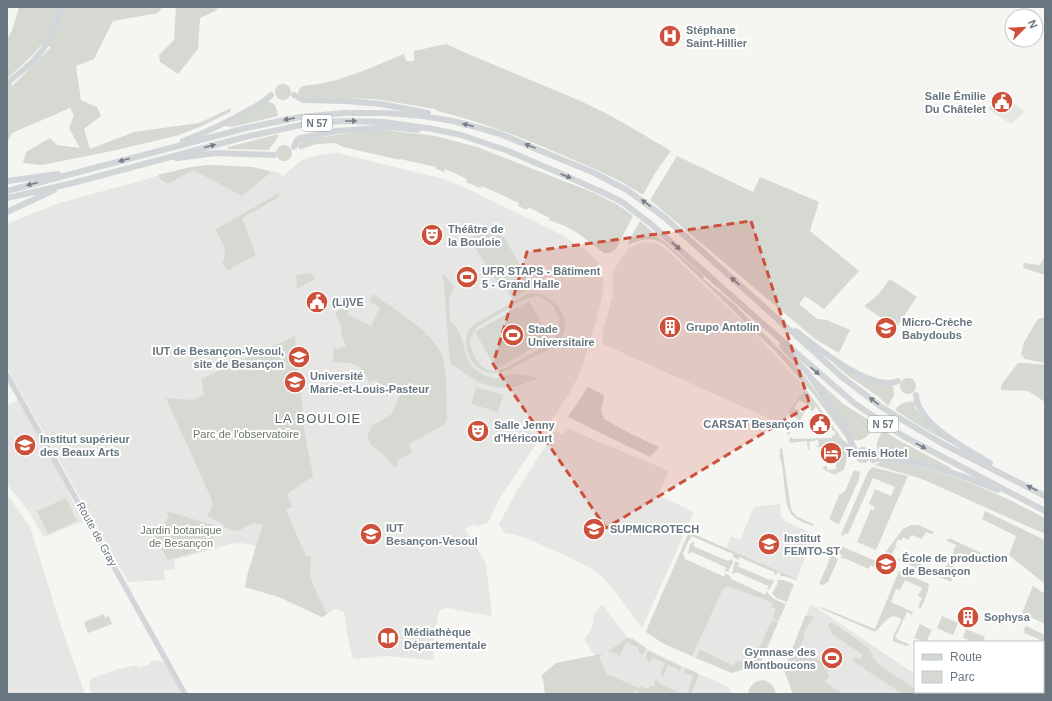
<svg xmlns="http://www.w3.org/2000/svg" width="1052" height="701" viewBox="0 0 1052 701" font-family="Helvetica,sans-serif">
  <style>
    .built { fill: #e6e6e5 }
    .green { fill: #d5d9d2; fill-rule: evenodd }
    .lines { fill: none; stroke-linecap: round; stroke-linejoin: round }
    .secondary { stroke: #d2d6d9; stroke-width: 5.5 }
    .trunk { stroke: #d2d6d9; stroke-width: 6 }
    .oneway { fill: #738088 }
    .marked { fill: #cd503a; fill-opacity: 0.2; stroke: #cd503a; stroke-width: 3; stroke-dasharray: 8 5; stroke-linejoin: round }
    .labels { text-anchor: middle; stroke-width: 4; stroke-linejoin: round; paint-order: stroke }
    .shield { fill: #fff; stroke: #95a0a5; stroke-width: 1 }
    .shield-label { font-size: 10px; font-weight: bold; fill: #68777f }
    .poi-label { font-size: 11px; font-weight: bold; fill: #68777f; stroke: #fff; text-anchor: start }
    .park-label { font-size: 11px; fill: #6b7766; stroke: #fff }
    .street-label { font-size: 11px; fill: #68777f; stroke: #fff }
    .quarter-label { font-size: 13px; letter-spacing: 1px; fill: #555f65; stroke: #fff }
  </style>
  <rect width="100%" height="100%" fill="#f5f5f2"/>
  <!-- built -->
  <path class="built" d="M 999,94 L 1023,110 L 1023,113 L 1011,124 L 988,109 Z
    M 338,153 L 444,179 L 470,190 L 562,235 L 577,244 L 580,247 L 588,252 L 599,264 L 603,279 L 603,293 L 595,326 L 594,326 L 581,371 L 569,394 L 498,501 L 488,523 L 479,526 L 474,524 L 465,529 L 486,563 L 492,616 L 446,608 L 439,611 L 434,637 L 433,660 L 384,656 L 357,659 L 353,658 L 352,656 L 347,634 L 344,612 L 335,609 L 322,617 L 279,597 L 245,587 L 248,572 L 256,546 L 241,543 L 231,544 L 174,560 L 175,569 L 164,570 L 165,580 L 128,582 L 7,368 L 7,224 L 59,203 L 191,167 L 210,165 L 252,167 L 279,173 L 283,176 L 303,159 L 325,154 Z
    M 642,242 L 656,243 L 667,250 L 755,333 L 806,389 L 779,423 L 605,345 L 602,342 L 602,334 L 613,295 L 613,271 L 629,248 Z
    M 18,400 L 70,493 L 68,493 L 84,521 L 44,537 L 29,512 L 7,484 L 7,406 Z
    M 566,428 L 669,471 L 658,495 L 694,512 L 642,628 L 611,586 L 602,577 L 590,568 L 575,560 L 524,537 L 504,533 L 499,524 L 518,489 L 555,431 L 563,434 Z
    M 7,494 L 30,527 L 61,626 L 85,694 L 7,694 Z
    M 780,504 L 781,516 L 786,522 L 814,534 L 797,579 L 726,549 L 731,536 L 740,540 L 754,507 Z
    M 723,579 L 785,606 L 760,664 L 732,673 L 689,655 Z
    M 602,604 L 630,641 L 699,674 L 727,686 L 733,694 L 634,694 L 635,691 L 605,679 L 595,656 L 584,639 L 590,632 L 593,623 L 594,614 Z
    M 811,604 L 915,674 L 915,692 L 942,692 L 945,694 L 793,694 L 784,670 Z
    M 158,660 L 164,662 L 182,694 L 92,694 L 89,685 L 92,678 L 118,669 L 137,665 L 138,667 L 142,667 L 150,664 L 149,662 Z"/>
  <!-- green -->
  <path class="green" d="M 19,7 L 162,7 L 158,13 L 113,21 L 94,59 L 76,66 L 81,100 L 97,107 L 101,116 L 84,129 L 90,149 L 134,132 L 199,123 L 231,108 L 230,112 L 202,126 L 179,135 L 117,150 L 42,165 L 23,163 L 26,152 L 50,138 L 57,145 L 80,148 L 69,128 L 74,115 L 70,108 L 12,133 L 7,143 L 7,39 L 12,31 ZM 41,45 L 51,47 L 12,86 L 8,78 L 35,53 Z
    M 176,7 L 219,7 L 215,11 L 200,18 L 198,49 L 178,74 L 160,62 L 159,55 L 174,40 Z
    M 446,44 C 490,64 534,81 578,100 C 610,114 641,133 671,151 L 655,173 L 643,195 C 619,179 593,168 567,157 C 524,138 482,122 437,111 L 435,109 L 375,99 L 302,97 L 298,93 C 299,85 305,86 312,85 C 344,81 374,66 404,54 L 406,61 L 414,61 L 414,51 Z
    M275 92a8 8 0 1 1 16 0a8 8 0 1 1-16 0Z
    M 267,102 L 270,102 C 276,104 277,110 278,116 L 232,127 L 226,126 Z
    M 385,130 L 436,136 L 477,147 L 592,192 L 618,205 L 633,216 L 616,249 L 610,253 L 604,253 L 576,232 L 565,226 L 549,220 L 550,218 L 528,207 L 527,210 L 518,206 L 519,203 L 482,186 L 480,188 L 466,182 L 467,179 L 445,169 L 444,172 L 436,169 L 436,167 L 400,159 L 400,160 L 343,147 L 335,143 L 317,144 L 304,148 L 301,150 L 298,147 L 300,142 L 302,140 L 357,132 Z
    M 278,134 C 279,140 271,145 269,150 L 228,149 L 228,147 Z
    M276 153a8 8 0 1 1 16 0a8 8 0 1 1-16 0Z
    M 677,156 L 753,192 L 760,177 L 819,202 L 810,231 L 859,271 L 824,309 L 805,296 L 799,304 L 817,319 L 827,320 L 850,330 L 839,353 L 815,339 L 650,200 Z
    M 210,165 L 252,167 L 269,171 L 269,174 L 242,196 L 193,170 L 168,184 L 160,179 L 158,175 L 191,167 Z
    M 279,193 L 279,197 L 242,218 L 256,255 L 236,265 L 228,271 L 222,263 C 230,252 221,240 215,230 Z
    M 640,221 L 704,276 L 703,279 L 734,304 L 802,372 L 832,414 L 849,442 L 814,395 L 775,351 L 672,251 C 667,247 663,243 658,241 C 650,238 636,240 629,245 L 629,240 Z
    M 494,225 L 501,237 L 503,236 L 521,266 L 496,281 L 470,239 Z
    M 1045,256 L 1045,275 L 1023,268 L 1024,263 L 1040,265 Z
    M 520,268 L 532,287 L 512,299 L 501,279 Z
    M 311,273 L 315,279 L 297,289 L 296,275 Z
    M 443,274 L 455,287 L 449,297 L 450,321 C 470,335 457,369 491,377 C 501,380 504,375 512,374 C 520,373 531,377 539,378 L 515,387 L 504,388 L 491,386 L 478,382 L 450,363 Z
    M 890,279 L 917,297 L 896,328 L 864,306 L 878,295 Z
    M 531,293 C 559,294 577,325 555,346 C 545,351 535,356 524,362 C 510,369 494,380 479,368 C 474,365 470,359 468,353 C 464,342 466,333 473,325 L 525,295 ZM 537,296 C 558,302 567,326 551,342 C 540,348 503,373 493,371 C 483,370 476,361 473,353 C 468,342 470,336 477,327 L 527,298 Z
    M 373,294 C 395,310 439,335 444,362 C 447,379 446,403 447,420 L 443,425 L 409,444 L 412,453 L 399,459 L 396,468 L 382,453 L 371,445 L 367,436 L 373,425 L 392,414 L 402,390 L 379,384 L 377,380 L 369,383 C 362,362 353,363 333,362 L 334,346 L 336,350 L 346,346 L 340,330 L 342,329 L 335,312 L 346,308 L 349,311 L 347,314 L 371,326 L 380,307 L 369,302 Z
    M 529,301 L 550,338 L 496,369 L 475,332 Z
    M 1045,317 L 1045,363 L 1025,359 L 1021,354 L 1024,342 L 1038,319 Z
    M 295,336 L 305,435 L 313,476 L 287,494 L 292,507 L 286,510 L 306,556 L 310,556 C 313,562 309,569 310,575 C 314,589 321,602 327,614 L 322,617 L 279,597 L 245,587 L 248,572 L 263,525 L 255,523 L 237,531 L 224,527 L 223,524 L 207,516 C 212,509 214,506 211,498 L 166,398 L 194,400 L 204,394 L 201,379 Z
    M 834,362 L 875,384 L 885,386 L 893,386 L 894,395 L 888,406 L 879,397 L 847,375 L 833,363 Z
    M 1018,363 L 1025,363 L 1045,365 L 1045,402 L 1028,391 L 1001,390 L 1001,385 Z
    M 813,377 L 814,377 L 842,403 L 876,425 C 871,433 864,442 853,440 Z
    M900 386a8 8 0 1 1 16 0a8 8 0 1 1-16 0Z
    M 476,387 L 503,395 L 498,412 L 471,404 Z
    M 588,387 L 604,395 L 601,411 L 604,419 L 631,434 L 659,447 L 650,457 L 568,417 Z
    M 806,389 L 843,440 L 850,445 C 847,454 847,463 843,471 L 841,471 L 840,473 L 838,472 L 836,475 L 826,471 L 822,467 L 827,466 L 827,470 L 836,469 L 835,446 L 826,446 L 827,460 L 822,460 L 821,452 L 817,452 L 822,450 L 822,447 L 817,447 L 816,446 L 819,445 L 818,440 L 809,442 L 810,449 L 808,450 L 807,441 L 790,443 L 789,439 L 792,437 L 793,439 L 832,438 L 832,436 L 835,435 L 835,431 L 832,431 L 832,428 L 829,427 L 828,430 L 824,422 L 825,421 L 816,406 L 813,411 L 810,410 L 811,406 L 799,400 L 794,408 L 802,413 L 805,411 L 799,422 L 797,422 L 798,419 L 788,413 L 783,421 L 793,428 L 796,426 L 794,429 L 790,428 L 788,432 L 791,433 L 788,435 L 785,429 L 779,423 Z
    M 915,401 L 915,408 L 922,417 L 954,445 L 923,428 L 895,410 C 902,401 905,403 915,401 Z
    M 883,430 L 900,441 L 951,468 L 950,469 L 881,457 C 873,447 878,440 883,430 Z
    M855 455a8 8 0 1 1 16 0a8 8 0 1 1-16 0Z
    M 782,448 L 791,509 L 796,516 L 815,525 L 814,526 C 807,524 799,521 794,517 C 781,507 787,471 779,456 L 780,454 L 780,449 Z
    M 881,460 L 890,461 L 890,462 C 946,469 996,492 1045,518 L 1045,534 L 922,479 L 875,465 L 880,462 Z
    M 872,467 L 908,476 L 876,550 L 857,542 L 871,509 L 873,511 L 875,507 L 869,504 L 875,489 L 891,496 L 895,487 L 873,478 L 848,534 L 845,533 L 843,536 L 841,534 L 868,472 Z
    M 854,470 L 860,472 L 859,479 L 839,524 L 830,520 L 830,517 L 839,495 L 845,491 Z
    M 66,498 L 77,521 L 48,534 L 37,511 Z
    M 166,511 L 213,525 L 213,547 L 168,560 L 150,530 L 158,526 L 159,528 L 165,525 L 164,522 L 169,518 Z
    M 985,511 L 1045,540 L 1045,584 L 1009,555 L 1016,536 L 982,519 Z
    M 911,525 L 918,525 L 934,532 L 931,534 L 926,532 L 922,539 L 912,535 L 908,540 L 903,537 L 901,541 L 898,539 L 895,546 L 898,548 L 895,548 L 892,554 L 895,556 L 894,558 L 884,554 L 903,529 Z
    M 689,532 L 797,579 L 796,580 L 784,576 L 780,576 L 781,573 L 779,572 L 775,575 L 774,572 L 739,557 L 739,560 L 733,557 L 733,554 L 691,536 L 691,539 L 689,540 L 683,553 L 685,559 L 725,577 L 725,573 L 730,576 L 731,579 L 766,595 L 766,591 L 774,599 L 786,604 L 778,621 L 773,618 L 776,609 L 772,607 L 773,603 L 728,586 L 723,589 L 722,591 L 692,656 L 664,644 L 647,633 L 646,631 Z
    M 949,538 L 981,553 L 977,562 L 968,559 L 969,557 L 959,553 L 950,575 L 953,577 L 951,582 L 898,560 L 899,559 L 902,560 L 905,557 L 932,569 L 940,574 L 941,572 L 944,573 L 947,567 L 944,565 L 947,566 L 950,559 L 947,557 L 951,558 L 954,551 L 951,549 L 954,550 L 956,545 L 945,540 L 948,540 Z
    M 693,542 L 695,543 L 693,546 L 728,561 L 731,559 L 732,560 L 733,562 L 728,572 L 724,570 L 727,568 L 692,552 L 688,554 L 690,544 Z
    M 838,545 L 876,561 L 874,567 L 870,565 L 869,569 L 844,558 L 843,559 L 841,558 L 842,555 L 838,553 L 836,558 L 838,559 L 828,582 L 823,585 L 819,584 L 835,547 Z
    M 735,562 L 740,563 L 737,566 L 770,580 L 772,579 L 774,581 L 769,590 L 767,589 L 769,586 L 736,572 L 733,574 L 732,573 Z
    M 899,571 L 929,584 L 928,591 L 921,608 L 918,607 L 922,598 L 918,596 L 922,588 L 905,580 L 900,590 L 896,589 L 891,602 L 913,612 L 912,615 L 907,612 L 895,638 L 910,645 L 906,646 L 893,641 L 893,636 L 901,621 L 901,619 C 889,610 883,626 875,632 L 820,608 L 821,607 L 875,629 Z
    M 778,580 L 783,580 L 794,584 L 787,602 L 776,598 L 772,593 L 777,585 Z
    M 1033,586 L 1045,594 L 1045,624 L 1022,613 Z
    M 104,614 L 105,618 L 109,616 L 112,624 L 88,633 L 84,622 Z
    M 805,616 L 814,616 L 803,634 L 805,636 L 799,649 L 828,665 L 827,669 L 829,676 L 825,682 L 843,694 L 793,694 L 784,670 Z
    M 942,616 L 958,623 L 953,635 L 937,628 Z
    M 772,620 L 778,623 L 760,664 L 732,673 L 696,658 L 699,651 L 701,650 L 734,666 L 735,662 L 754,659 Z
    M 830,623 L 833,623 L 869,648 L 873,656 L 872,659 L 874,658 L 879,665 L 915,689 L 915,692 L 916,692 L 915,694 L 903,694 L 863,668 L 868,664 L 863,667 L 852,661 L 855,657 L 859,660 L 863,655 L 832,634 L 828,626 Z
    M 920,624 L 932,630 L 926,642 L 914,638 Z
    M 1026,626 L 1045,635 L 1044,664 L 1043,664 L 1043,642 L 1038,642 L 1039,639 L 1024,633 L 1025,631 L 1023,630 Z
    M 966,629 L 985,637 L 983,642 L 974,642 L 963,638 Z
    M 627,638 L 633,639 L 646,648 L 643,655 L 638,652 L 639,648 L 626,642 L 620,656 L 609,651 Z
    M 648,651 L 682,667 L 678,674 L 679,670 L 668,665 L 663,677 L 660,676 L 665,663 L 652,657 L 650,662 L 647,661 L 648,659 L 645,658 Z
    M 601,654 L 602,655 L 599,657 L 607,676 L 610,675 L 638,688 L 643,686 L 644,689 L 655,685 L 654,681 L 659,680 L 658,683 L 682,694 L 646,694 L 635,691 L 634,694 L 545,694 L 543,679 L 541,676 L 556,663 Z
    M 686,668 L 699,674 L 691,694 L 687,694 L 693,676 L 685,673 L 682,675 Z
    M 763,680 C 770,682 775,686 776,694 L 748,694 C 749,686 754,681 763,680 Z"/>
  <g class="lines">
    <!-- secondary -->
    <path class="secondary" d="M 7,84 C 15,76 25,69 33,61 C 48,46 56,28 61,7
      M 7,375 L 185,694"/>
    <!-- trunk -->
    <path class="trunk" d="M 294,95 L 303,100 L 346,101 L 381,104 L 428,113
      M 183,141 C 204,133 225,124 245,112 C 254,107 264,103 271,95
      M 294,147 L 297,140 L 300,138 L 337,131 L 391,127 L 418,130
      M 177,158 L 216,153 L 274,155
      M 7,181 L 58,174
      M 7,191 L 246,128 L 300,117 L 344,113 L 386,113 L 423,116 L 453,121 L 483,129 L 500,134 L 592,172 L 627,190 L 664,217 L 842,377 L 880,406 L 919,430 L 943,444 L 1045,496
      M 7,198 L 73,183 L 245,137 L 301,125 L 341,121 L 384,122 L 433,129 L 461,135 L 508,151 L 564,175 L 604,193 L 622,202 L 651,224 L 755,317 L 854,403 L 903,436 L 1045,511
      M 7,212 L 54,190
      M 796,331 C 816,347 872,393 898,381
      M 782,346 L 807,372 L 814,382 L 847,433 L 854,448
      M 916,395 C 918,425 967,449 990,463
      M 873,460 C 882,457 891,459 900,461 C 935,465 966,477 998,490"/>
  </g>
  <!-- one-way arrows -->
  <defs><path id="oneway-solid" d="M-6-.8H1V-3.2L6.5 0L1 3.2V.8H-6Z"/></defs>
  <g class="oneway">
    <use href="#oneway-solid" transform="translate(289 119) rotate(170)"/>
    <use href="#oneway-solid" transform="translate(351 121)"/>
    <use href="#oneway-solid" transform="translate(468 125) rotate(-166)"/>
    <use href="#oneway-solid" transform="translate(210 146) rotate(-15)"/>
    <use href="#oneway-solid" transform="translate(530 146) rotate(-158)"/>
    <use href="#oneway-solid" transform="translate(124 160) rotate(165)"/>
    <use href="#oneway-solid" transform="translate(566 176) rotate(23)"/>
    <use href="#oneway-solid" transform="translate(32 184) rotate(165)"/>
    <use href="#oneway-solid" transform="translate(646 203) rotate(-144)"/>
    <use href="#oneway-solid" transform="translate(676 246) rotate(42)"/>
    <use href="#oneway-solid" transform="translate(735 281) rotate(-138)"/>
    <use href="#oneway-solid" transform="translate(815 371) rotate(41)"/>
    <use href="#oneway-solid" transform="translate(874 401) rotate(-143)"/>
    <use href="#oneway-solid" transform="translate(921 446) rotate(29)"/>
    <use href="#oneway-solid" transform="translate(1032 488) rotate(-153)"/>
  </g>
  <!-- marked area -->
  <path class="marked" d="M 751,221 L 810,405 L 606,528 L 493,364 L 527,252 Z"/>
  <!-- icons -->
  <defs>
    <g id="hospital-disc" transform="scale(1.15)"><circle r="9.5" fill="#cd503a" stroke="#fff"/><path d="M-5-5h3v3.5h4V-5h3V5h-3V1.5h-4V5h-3Z" fill="#fff"/></g>
    <g id="civic-disc" transform="scale(1.15)"><circle r="9.5" fill="#cd503a" stroke="#fff"/><path d="M-.6-6.5H3V-4.5H.6V-3L4-1V1h2V6H-6V1h2V-1L-.6-3ZM-1.2 2.5V6h2.4V2.5Z" fill="#fff"/></g>
    <g id="theatre-disc" transform="scale(1.15)"><circle r="9.5" fill="#cd503a" stroke="#fff"/><path d="M-5-5.5Q0-4 5-5.5V0Q5 5 0 6Q-5 5-5 0ZM-3.3-2.5H-1v1.5H-3.3ZM1-2.5H3.3v1.5H1ZM-2.8 1Q0 5.5 2.8 1Z" fill="#fff"/></g>
    <g id="stadium-disc" transform="scale(1.15)"><circle r="9.5" fill="#cd503a" stroke="#fff"/><path d="M0-5a6.5 5 0 1 0 0 10a6.5 5 0 1 0 0-10ZM-3.5-1.8h7v3.6h-7Z" fill="#fff"/></g>
    <g id="building-disc" transform="scale(1.15)"><circle r="9.5" fill="#cd503a" stroke="#fff"/><path d="M-4-6H4V6H1V3H-1V6H-4ZM-2.5-4.3h1.7v1.8h-1.7ZM.8-4.3h1.7v1.8H.8ZM-2.5-1h1.7V.8h-1.7ZM.8-1h1.7V.8H.8Z" fill="#fff"/></g>
    <g id="school-disc" transform="scale(1.15)"><circle r="9.5" fill="#cd503a" stroke="#fff"/><path d="M0-5L7-2L0 1L-7-2ZM-4 1L0 2.5L4 1V4Q0 6-4 4Z" fill="#fff"/></g>
    <g id="university-disc" transform="scale(1.15)"><circle r="9.5" fill="#cd503a" stroke="#fff"/><path d="M0-5L7-2L0 1L-7-2ZM-4 1L0 2.5L4 1V4Q0 6-4 4Z" fill="#fff"/></g>
    <g id="hotel-disc" transform="scale(1.15)"><circle r="9.5" fill="#cd503a" stroke="#fff"/><path d="M-6-4.5h1.5V1H6V5H4.5V3h-9V5H-6ZM-4 0a1.8 1.8 0 1 1 3.6 0ZM.5 0V-2.5h3Q6-2.5 6 0Z" fill="#fff"/></g>
    <g id="library-disc" transform="scale(1.15)"><circle r="9.5" fill="#cd503a" stroke="#fff"/><path d="M-6-4Q-3-5.5-.7-3.5V5Q-3 3-6 4ZM6-4Q3-5.5 .7-3.5V5Q3 3 6 4Z" fill="#fff"/></g>
  </defs>
  <g fill-rule="evenodd">
    <use href="#hospital-disc" x="670" y="36"/>
    <use href="#civic-disc" x="1002" y="102"/>
    <use href="#theatre-disc" x="432" y="235"/>
    <use href="#stadium-disc" x="467" y="277"/>
    <use href="#civic-disc" x="317" y="302"/>
    <use href="#building-disc" x="670" y="327"/>
    <use href="#school-disc" x="886" y="328"/>
    <use href="#stadium-disc" x="513" y="335"/>
    <use href="#university-disc" x="299" y="357"/>
    <use href="#university-disc" x="295" y="382"/>
    <use href="#civic-disc" x="820" y="424"/>
    <use href="#theatre-disc" x="478" y="431"/>
    <use href="#university-disc" x="25" y="445"/>
    <use href="#hotel-disc" x="831" y="453"/>
    <use href="#university-disc" x="594" y="529"/>
    <use href="#school-disc" x="371" y="534"/>
    <use href="#university-disc" x="769" y="544"/>
    <use href="#school-disc" x="886" y="564"/>
    <use href="#building-disc" x="968" y="617"/>
    <use href="#library-disc" x="388" y="638"/>
    <use href="#stadium-disc" x="832" y="658"/>
  </g>
  <g class="labels">
    <!-- shield labels -->
    <g class="shield">
      <rect x="302" y="115" width="30" height="16" rx="3"/>
      <rect x="868" y="416" width="30" height="16" rx="3"/>
    </g>
    <g class="shield-label">
      <text x="317" y="127">N 57</text>
      <text x="883" y="428">N 57</text>
    </g>
    <!-- poi labels -->
    <g class="poi-label">
      <text x="686" y="34">Stéphane<tspan x="686" dy="13">Saint-Hillier</tspan></text>
      <text x="986" y="100" text-anchor="end">Salle Émilie<tspan x="986" dy="13">Du Châtelet</tspan></text>
      <text x="448" y="233">Théâtre de<tspan x="448" dy="13">la Bouloie</tspan></text>
      <text x="482" y="275">UFR STAPS - Bâtiment<tspan x="482" dy="13">5 - Grand Halle</tspan></text>
      <text x="332" y="306">(Li)VE</text>
      <text x="902" y="326">Micro-Crèche<tspan x="902" dy="13">Babydoubs</tspan></text>
      <text x="686" y="331">Grupo Antolin</text>
      <text x="528" y="333">Stade<tspan x="528" dy="13">Universitaire</tspan></text>
      <text x="284" y="355" text-anchor="end">IUT de Besançon-Vesoul,<tspan x="284" dy="13">site de Besançon</tspan></text>
      <text x="310" y="380">Université<tspan x="310" dy="13">Marie-et-Louis-Pasteur</tspan></text>
      <text x="804" y="428" text-anchor="end">CARSAT Besançon</text>
      <text x="494" y="429">Salle Jenny<tspan x="494" dy="13">d'Héricourt</tspan></text>
      <text x="40" y="443">Institut supérieur<tspan x="40" dy="13">des Beaux Arts</tspan></text>
      <text x="846" y="457">Temis Hotel</text>
      <text x="386" y="532">IUT<tspan x="386" dy="13">Besançon-Vesoul</tspan></text>
      <text x="610" y="533">SUPMICROTECH</text>
      <text x="784" y="542">Institut<tspan x="784" dy="13">FEMTO-ST</tspan></text>
      <text x="902" y="562">École de production<tspan x="902" dy="13">de Besançon</tspan></text>
      <text x="984" y="621">Sophysa</text>
      <text x="404" y="636">Médiathèque<tspan x="404" dy="13">Départementale</tspan></text>
      <text x="816" y="656" text-anchor="end">Gymnase des<tspan x="816" dy="13">Montboucons</tspan></text>
    </g>
    <!-- park labels -->
    <g class="park-label">
      <text x="246" y="438">Parc de l'observatoire</text>
      <text x="181" y="534">Jardin botanique<tspan x="181" dy="13">de Besançon</tspan></text>
    </g>
    <!-- street labels -->
    <g class="street-label">
      <text transform="translate(97 534) rotate(61)" y="4">Route de Gray</text>
    </g>
    <!-- quarter labels -->
    <g class="quarter-label">
      <text x="318" y="423">LA BOULOIE</text>
    </g>
  </g>
  <!-- border -->
  <rect width="1052" height="701" fill="none" stroke="#68777f" stroke-width="16"/>
  <!-- legend -->
  <rect x="914" y="641" width="130" height="52" fill="#ffffff" stroke="#c3c9cc"/>
  <rect x="922" y="654" width="20" height="6" fill="#d2d6d9" stroke="#c3c9cc"/>
  <text x="950" y="661" font-size="12" fill="#68777f">Route</text>
  <rect x="922" y="671" width="20" height="12" fill="#d5d9d2" stroke="#c3c9cc"/>
  <text x="950" y="681" font-size="12" fill="#68777f">Parc</text>
  <!-- north arrow -->
  <g transform="translate(1024 28) rotate(66)"><circle r="19" fill="#ffffff" stroke="#c3c9cc"/>
  <path d="M0-3L7 15L0 10L-7 15Z" fill="#cd503a"/>
  <text y="-6" font-size="11" font-weight="bold" text-anchor="middle" fill="#68777f">N</text>
  </g>
</svg>
